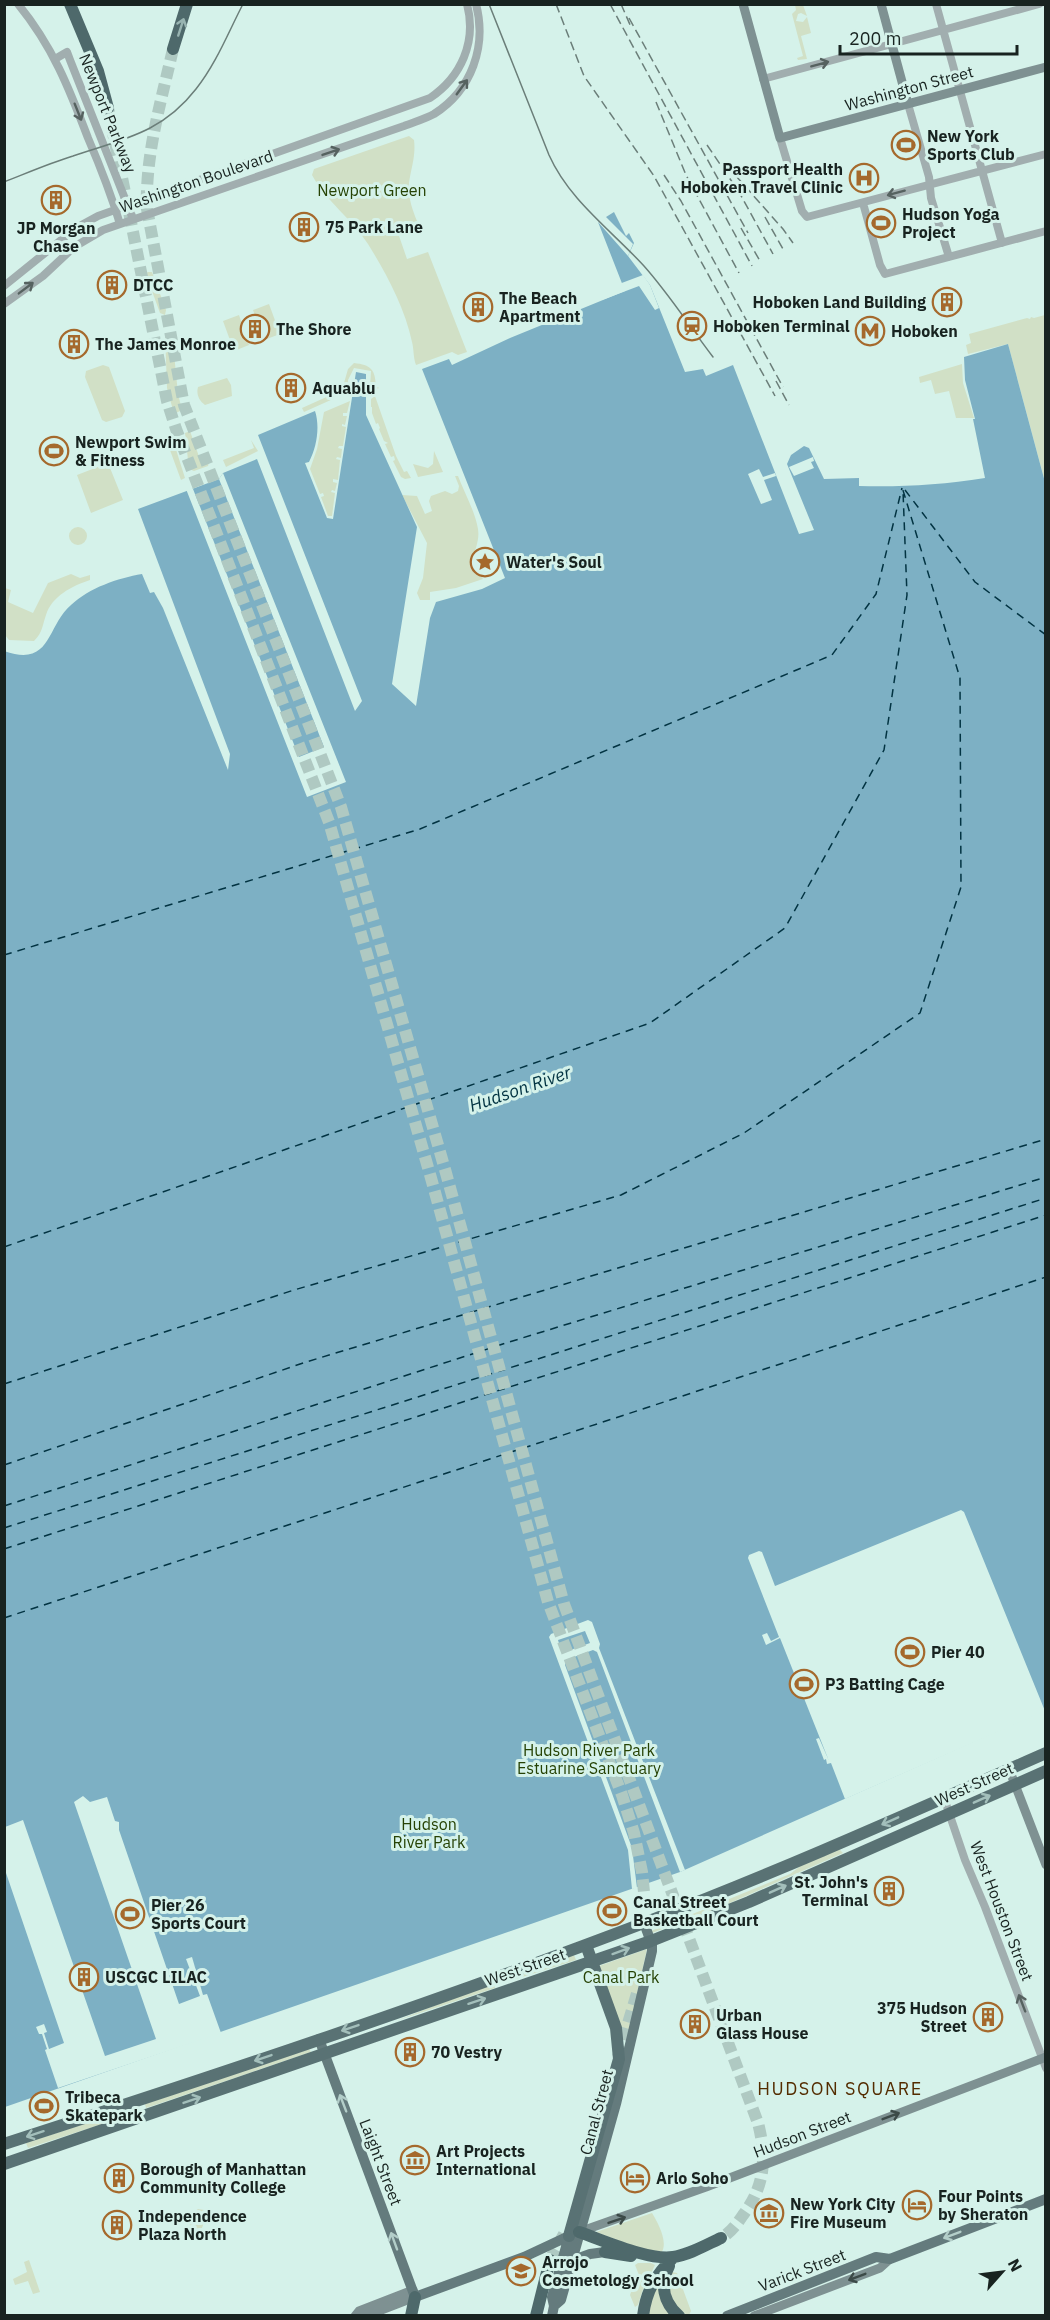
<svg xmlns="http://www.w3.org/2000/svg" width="1050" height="2320" viewBox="0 0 1050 2320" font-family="'IBM Plex Sans',sans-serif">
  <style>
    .green { fill: #d1e0c6 }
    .water { fill: #7db0c4 }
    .pier { fill: #d5f2ea; fill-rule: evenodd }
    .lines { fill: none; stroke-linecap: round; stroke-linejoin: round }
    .ferry { stroke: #023342; stroke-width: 1.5; stroke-dasharray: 8 6; stroke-linecap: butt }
    .motorway-tunnel { stroke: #afc9c2; stroke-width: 12; stroke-dasharray: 12 6; stroke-linecap: butt }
    .tertiary { stroke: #a1aeaf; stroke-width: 8 }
    .secondary { stroke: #7e9192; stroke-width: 9 }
    .primary { stroke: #647b7d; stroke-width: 10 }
    .trunk { stroke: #597274; stroke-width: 12 }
    .motorway { stroke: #4e696b; stroke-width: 12 }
    .tram { stroke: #6b7e79; stroke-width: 1.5 }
    .rail { stroke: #6b7e79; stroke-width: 1.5; stroke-dasharray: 9 4.5; stroke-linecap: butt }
    .oneway { stroke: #98b4b1 }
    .oneway2 { stroke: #566260 }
    .oneway3 { stroke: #a3bfbb }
    .oneway4 { stroke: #b3cec9 }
    .oneway5 { stroke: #3c4a48 }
    .labels { text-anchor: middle; stroke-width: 6; stroke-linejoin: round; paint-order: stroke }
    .street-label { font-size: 16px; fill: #182320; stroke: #d5f2ea }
    .poi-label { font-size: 16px; font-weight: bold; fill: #182320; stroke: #d5f2ea; text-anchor: start }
    .park-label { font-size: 16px; fill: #264204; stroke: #d5f2ea }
    .water-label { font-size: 18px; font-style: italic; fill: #023342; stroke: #d5f2ea }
    .neighbourhood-label { font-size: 18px; letter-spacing: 1.5px; fill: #542c00; stroke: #d5f2ea }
  </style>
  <rect width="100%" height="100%" fill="#d5f2ea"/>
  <!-- green -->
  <path class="green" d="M 795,5 L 803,5 L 807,16 L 801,13 L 798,14 L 796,21 L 803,22 L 807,17 L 811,33 L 801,36 L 807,59 L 798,60 L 797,58 L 803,56 L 792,14 L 796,10 Z
    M 409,136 L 414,140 C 416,156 411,168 409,183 C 408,197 412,209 417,221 L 404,225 L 397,230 L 407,259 L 428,252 L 467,352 L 458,355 L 452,352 L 416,365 C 413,357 414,349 412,342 C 405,308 386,273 368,244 C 352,219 326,201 312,175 L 314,169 Z
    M 148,272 L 152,272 L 166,310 L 165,315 L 160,313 L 152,291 L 143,275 Z
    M 269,304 L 280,334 L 264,340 L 253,310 Z
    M 239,315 L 249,345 L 234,351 L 223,321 Z
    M 1045,315 L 1046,315 L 1045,482 L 1008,344 L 968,354 L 966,345 L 971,343 L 969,334 L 1027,318 L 1030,319 L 1031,317 L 1034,318 Z
    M 165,333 L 172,333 L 178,394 L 182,410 L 174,414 L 167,388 Z
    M 354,363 C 371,365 375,369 376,386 L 379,388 L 374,390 L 370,388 L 371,371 L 354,368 L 348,380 L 348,392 L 336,397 L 335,396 L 333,399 L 304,412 L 302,408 L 342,390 L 348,369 Z
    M 962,364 L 963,383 L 974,418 L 956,418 L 949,391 L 935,394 L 931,380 L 920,383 L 919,377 Z
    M 103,365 L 109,367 L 125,411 L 122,417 L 106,422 L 102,420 L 85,377 L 86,371 Z
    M 227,378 L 231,385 L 232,396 L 205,405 C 199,401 196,394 198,387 Z
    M 375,396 L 396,456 L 404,472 L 407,471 L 411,478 L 405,479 L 401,477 L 393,461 L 395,460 L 394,456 L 391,457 L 385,444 L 388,443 L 384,441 L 379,429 L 380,428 L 378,423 L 376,424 L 372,413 L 372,407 L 371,407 L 371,399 Z
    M 350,401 L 347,413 L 343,413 L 343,416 L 347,416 L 345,425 L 342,424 L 342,426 L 346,427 L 343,446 L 339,446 L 338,448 L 342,449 L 341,458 L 337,457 L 336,459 L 340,460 L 338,480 L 333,479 L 333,482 L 337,483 L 335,491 L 332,490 L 331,492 L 335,493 L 332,516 L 328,516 L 321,497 L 324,496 L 323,493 L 320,494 L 310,469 L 317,449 L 324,412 Z
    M 190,431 L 202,465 L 209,462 L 208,466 L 194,471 L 189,469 L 185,433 Z
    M 173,440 L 185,478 L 181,480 L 167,442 Z
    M 251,440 L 258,451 L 226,467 L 223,460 L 254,448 Z
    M 434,451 L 443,472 L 418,477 L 413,464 L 428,468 L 433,464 Z
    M 108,463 L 123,500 L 91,513 L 77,475 Z
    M 455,476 L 458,476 C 464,492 475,511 478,529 C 481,549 465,555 483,579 L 456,588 L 430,592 L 430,600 L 420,600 L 417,593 L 423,578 L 427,543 L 402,495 L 417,496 L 425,514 L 432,511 L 429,501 L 431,496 L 445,491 L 452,494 L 458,491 L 459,486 Z
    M69 536a9 9 0 1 1 18 0a9 9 0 1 1-18 0Z
    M 71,574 L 80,578 L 90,575 L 90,580 C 72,586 52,596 46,615 C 42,626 43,632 34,641 L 9,640 L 5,635 L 5,588 L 11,590 L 8,602 L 33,613 L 48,583 Z
    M 839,1849 L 843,1853 L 723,1906 L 652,1933 L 651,1931 L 790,1874 L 803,1864 Z
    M 647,1949 L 626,2041 L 599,1966 Z
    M 574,1955 L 576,1960 L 516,1979 L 515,1976 Z
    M 494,1985 L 495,1988 L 396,2021 L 476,1989 Z
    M 309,2049 L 311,2052 L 146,2108 L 145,2104 Z
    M 118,2113 L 121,2118 L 28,2148 L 26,2143 Z
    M 198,2209 L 204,2210 L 205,2219 L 202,2228 L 195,2231 C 185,2225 190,2214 198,2209 Z
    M 652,2213 C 658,2223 669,2243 661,2253 L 651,2253 L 596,2232 Z
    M 29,2260 L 40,2292 L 33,2294 L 28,2281 L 15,2285 L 13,2279 L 27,2272 L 24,2262 Z
    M 638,2263 L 651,2263 L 655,2265 L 642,2292 L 638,2305 L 635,2307 L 630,2295 L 634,2283 L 641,2280 L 635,2265 Z
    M 672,2272 L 677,2273 L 691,2311 L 689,2315 L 680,2312 L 667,2292 Z
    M 658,2278 L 674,2315 L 647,2316 Z"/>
  <!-- water -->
  <path class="water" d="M 614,212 L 626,236 L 629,233 L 634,243 L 628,256 L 650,285 L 685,372 L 703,369 L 706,376 L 733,365 L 799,534 L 814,530 L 787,464 L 791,455 L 804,446 L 809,448 L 824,479 L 859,478 L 859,486 C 902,487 942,485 985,478 L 973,419 L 975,419 L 965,380 L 964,357 L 1008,344 L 1046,486 L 1045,1710 L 680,1872 L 5,2107 L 4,651 C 52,668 46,626 71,605 C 89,588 118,578 142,574 L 150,593 L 154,592 L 163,608 L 228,770 L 230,754 L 138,509 L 219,479 L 223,473 L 257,459 L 355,711 L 362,701 L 258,435 L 315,411 C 320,426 317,447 309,462 L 305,463 L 327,518 L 333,519 L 356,372 L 366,374 L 366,415 L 417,527 L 392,684 L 416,706 L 430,618 L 436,602 L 482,589 L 505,578 L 422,369 L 449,359 L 452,365 L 510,338 L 625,291 L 598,222 Z"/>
  <!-- pier -->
  <path class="pier" d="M 604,215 L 633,244 L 628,256 L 598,222 Z
    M 643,275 L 650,285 L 659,308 L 655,310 L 639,286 L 602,300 L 601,298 L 622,290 L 619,284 Z
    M 813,457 L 814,461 L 811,462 L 814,468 L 794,476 L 789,467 Z
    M 759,469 L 763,477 L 775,473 L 776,476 L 764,480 L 772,500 L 761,504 L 748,474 Z
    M 223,473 L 346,782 L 307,797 L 186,489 L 193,489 L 299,757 L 324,747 L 219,479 Z
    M 961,1510 L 964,1512 L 1045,1711 L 845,1799 L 831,1763 L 827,1764 L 826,1759 L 824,1760 L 816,1739 L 819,1738 L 829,1761 L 780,1638 L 766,1645 L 762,1635 L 767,1633 L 771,1641 L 779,1637 L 748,1558 L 749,1555 L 759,1551 L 762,1552 L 775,1586 Z
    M 588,1620 L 592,1622 L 600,1644 L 599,1648 L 685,1870 L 680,1872 L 597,1652 L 593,1650 L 566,1660 L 565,1665 L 632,1848 L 637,1888 L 632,1889 L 628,1850 L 549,1637 L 551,1634 ZM 585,1631 L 590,1643 L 562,1653 L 558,1640 Z
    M 83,1796 L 90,1802 L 107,1797 L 115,1821 L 119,1822 L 119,1830 L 179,2004 L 200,1996 L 186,1959 L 192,1957 L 203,1995 L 207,1994 L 221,2033 L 58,2088 L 45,2050 L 47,2049 L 42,2034 L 39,2034 L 36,2027 L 44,2024 L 47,2032 L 44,2033 L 49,2049 L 64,2043 L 5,1870 L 5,1827 L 23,1820 L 105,2056 L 156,2039 L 74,1802 Z"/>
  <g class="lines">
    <!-- ferry -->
    <path class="ferry" d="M 905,490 L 975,582 L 1046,635
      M 4,955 L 420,829 L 832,655 L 876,594 L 902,488
      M 4,1247 L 650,1023 L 785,928 L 884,750 L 907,595 L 903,491
      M 4,1384 L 294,1290 L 621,1195 L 744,1133 L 920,1013 L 961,887 L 960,678 L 902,487
      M 4,1465 L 306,1362 L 1046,1139
      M 4,1506 L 506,1343 L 1046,1177
      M 4,1528 L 1046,1198
      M 4,1549 L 1046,1215
      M 4,1618 L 1046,1277"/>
    <!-- motorway-tunnel -->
    <path class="motorway-tunnel" d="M 173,49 C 161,102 145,155 147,209 L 184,405 L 341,807 L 446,1173 L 564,1604 L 758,2123 C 767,2158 765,2186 743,2215 C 737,2224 730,2233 721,2238
      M 108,108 L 167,401 L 176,429 L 329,822 L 431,1178 L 548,1602 L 622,1795 L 634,1833 L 642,1872 L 648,1932
      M 618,2057 L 638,1990
      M 550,2260 L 564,2234"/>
    <!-- tertiary -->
    <path class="tertiary" d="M 18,4 C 53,47 69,88 88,138 C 100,166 111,194 120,224
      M 936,4 L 1002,243
      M 55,59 L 67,52 L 70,60 L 133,219
      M 763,79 L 1039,4
      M 908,104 L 929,177 L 931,198 L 949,257
      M 780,138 L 802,211 L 807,217 L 1046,154
      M 863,203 L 880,265 L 885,274 L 1046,231
      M 4,286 L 76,228 L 98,216 L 430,98 C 461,77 477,42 467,4
      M 4,304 L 43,276 L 74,247 L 103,230 L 404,126 C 414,122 425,119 434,114 C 472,90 487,46 476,4
      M 944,1798 L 965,1860 L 985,1907 L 1046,2068"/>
    <!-- secondary -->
    <path class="secondary" d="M 743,4 L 780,138 L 1046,67
      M 881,4 L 908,104
      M 1009,1769 L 1046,1865
      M 579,2232 L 706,2187 L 1046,2057
      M 355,2316 L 359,2311 L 413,2290
      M 366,2316 L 415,2297
      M 754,2316 L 880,2268 L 890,2259"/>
    <!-- primary -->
    <path class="primary" d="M 319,2039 L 415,2297 L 524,2257 L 569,2236
      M 571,2261 L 590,2254 L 605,2252
      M 554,2306 L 561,2300 L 616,2104 L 652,1951 L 652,1945 L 644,1923
      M 552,2316 L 554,2306 L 552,2297 L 569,2236
      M 727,2316 L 876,2257 L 890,2259 L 1046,2199"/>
    <!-- trunk -->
    <path class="trunk" d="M 4,2144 C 221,2074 437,2002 649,1921 C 783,1870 914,1811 1046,1753
      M 4,2164 L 651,1941 L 749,1902 L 1046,1771
      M 569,2236 L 619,2059 L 616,2028 L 586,1945"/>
    <!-- motorway -->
    <path class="motorway" d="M 70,4 L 98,71 L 108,108
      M 173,49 L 187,4
      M 579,2232 C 603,2240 649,2261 673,2257 C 689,2255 706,2245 721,2238
      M 605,2252 L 631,2256
      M 669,2266 C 660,2284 663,2302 679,2316
      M 411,2316 L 415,2297
      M 536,2316 L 550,2260
      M 643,2316 C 646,2291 656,2274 674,2257"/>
    <!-- tram -->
    <path class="tram" d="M 489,4 L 549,155 C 569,200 611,230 644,266 C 669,294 690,327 713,357
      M 4,182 C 27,173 50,163 73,156 C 123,139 162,133 196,89 C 216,64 228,33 243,4"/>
    <!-- rail -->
    <path class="rail" d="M 556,4 L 584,76 L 654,176 L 775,396
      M 610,4 L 752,266
      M 621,4 L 631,27
      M 629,18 L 748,233
      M 656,102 L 686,175 L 739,273
      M 707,145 L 739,192 L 773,254
      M 664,175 L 681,201 L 783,387
      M 736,176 L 783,229 L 793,243
      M 765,217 L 783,249
      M 741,228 L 760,261
      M 776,381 L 789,405"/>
  </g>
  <!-- one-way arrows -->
  <defs><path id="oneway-shaft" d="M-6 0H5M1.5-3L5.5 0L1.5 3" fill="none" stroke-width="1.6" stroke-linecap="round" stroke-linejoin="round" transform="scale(1.5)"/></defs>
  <use class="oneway" href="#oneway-shaft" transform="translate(181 27) rotate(-72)"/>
  <g class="oneway2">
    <use href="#oneway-shaft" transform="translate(820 64) rotate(-15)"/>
    <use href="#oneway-shaft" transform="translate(462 87) rotate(-54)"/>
    <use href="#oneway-shaft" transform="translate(78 112) rotate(68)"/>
    <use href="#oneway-shaft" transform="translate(331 152) rotate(-19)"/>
    <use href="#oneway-shaft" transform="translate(896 193) rotate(165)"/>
    <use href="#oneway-shaft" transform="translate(26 288) rotate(-37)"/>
    <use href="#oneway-shaft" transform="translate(1022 2003) rotate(-111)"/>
  </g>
  <g class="oneway3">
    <use href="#oneway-shaft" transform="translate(982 1799) rotate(-24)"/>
    <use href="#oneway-shaft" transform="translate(890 1821) rotate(156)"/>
    <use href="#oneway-shaft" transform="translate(778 1889) rotate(-24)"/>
    <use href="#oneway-shaft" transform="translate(621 1951) rotate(-20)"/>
    <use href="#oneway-shaft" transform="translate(477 2001) rotate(-18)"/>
    <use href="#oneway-shaft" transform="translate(350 2028) rotate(161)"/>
    <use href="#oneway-shaft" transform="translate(263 2058) rotate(161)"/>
    <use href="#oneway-shaft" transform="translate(192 2100) rotate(-19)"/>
    <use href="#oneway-shaft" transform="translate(35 2134) rotate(162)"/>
  </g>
  <g class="oneway4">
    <use href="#oneway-shaft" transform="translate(343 2103) rotate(-111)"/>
    <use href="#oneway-shaft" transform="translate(952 2235) rotate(159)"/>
    <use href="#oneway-shaft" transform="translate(394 2241) rotate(-110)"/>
  </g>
  <g class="oneway5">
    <use href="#oneway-shaft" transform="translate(891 2116) rotate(-21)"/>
    <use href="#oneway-shaft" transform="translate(617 2220) rotate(-19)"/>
    <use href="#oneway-shaft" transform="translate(857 2277) rotate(159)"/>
  </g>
  <!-- icons -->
  <defs>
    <g id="stadium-ring" transform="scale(1.5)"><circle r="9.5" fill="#d5f2ea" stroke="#a5692c" stroke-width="1.5"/><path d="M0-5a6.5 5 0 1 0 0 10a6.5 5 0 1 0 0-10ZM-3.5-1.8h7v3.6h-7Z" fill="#a5692c"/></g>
    <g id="hospital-ring" transform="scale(1.5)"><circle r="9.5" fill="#d5f2ea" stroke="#a5692c" stroke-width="1.5"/><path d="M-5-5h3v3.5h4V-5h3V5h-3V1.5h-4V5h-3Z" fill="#a5692c"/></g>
    <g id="building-ring" transform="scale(1.5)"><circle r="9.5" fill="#d5f2ea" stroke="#a5692c" stroke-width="1.5"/><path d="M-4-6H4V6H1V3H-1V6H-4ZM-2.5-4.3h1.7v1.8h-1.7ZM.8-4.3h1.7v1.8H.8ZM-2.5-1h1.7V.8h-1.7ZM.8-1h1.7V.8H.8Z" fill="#a5692c"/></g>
    <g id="station-ring" transform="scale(1.5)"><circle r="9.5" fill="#d5f2ea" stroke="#a5692c" stroke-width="1.5"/><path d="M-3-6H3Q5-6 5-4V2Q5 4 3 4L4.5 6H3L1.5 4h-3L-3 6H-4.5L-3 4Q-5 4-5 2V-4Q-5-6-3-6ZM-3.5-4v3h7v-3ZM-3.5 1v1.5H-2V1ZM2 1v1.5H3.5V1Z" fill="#a5692c"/></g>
    <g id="metro-ring" transform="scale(1.5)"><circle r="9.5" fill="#d5f2ea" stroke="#a5692c" stroke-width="1.5"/><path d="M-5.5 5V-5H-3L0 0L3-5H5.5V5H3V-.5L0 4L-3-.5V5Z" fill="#a5692c"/></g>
    <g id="sight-ring" transform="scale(1.5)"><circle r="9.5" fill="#d5f2ea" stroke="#a5692c" stroke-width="1.5"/><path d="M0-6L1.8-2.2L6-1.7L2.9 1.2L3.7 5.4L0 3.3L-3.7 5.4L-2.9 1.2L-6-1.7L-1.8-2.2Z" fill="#a5692c"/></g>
    <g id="museum-ring" transform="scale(1.5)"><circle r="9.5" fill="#d5f2ea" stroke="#a5692c" stroke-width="1.5"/><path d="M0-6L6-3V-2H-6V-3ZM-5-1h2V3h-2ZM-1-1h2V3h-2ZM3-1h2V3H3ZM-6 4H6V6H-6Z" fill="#a5692c"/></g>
    <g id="hotel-ring" transform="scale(1.5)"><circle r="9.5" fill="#d5f2ea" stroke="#a5692c" stroke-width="1.5"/><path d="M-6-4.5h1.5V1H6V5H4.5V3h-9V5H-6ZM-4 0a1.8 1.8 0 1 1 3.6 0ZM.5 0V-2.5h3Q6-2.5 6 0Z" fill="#a5692c"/></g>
    <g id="school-ring" transform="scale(1.5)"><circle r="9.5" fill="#d5f2ea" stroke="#a5692c" stroke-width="1.5"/><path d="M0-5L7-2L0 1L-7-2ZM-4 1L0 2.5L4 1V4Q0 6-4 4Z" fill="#a5692c"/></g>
  </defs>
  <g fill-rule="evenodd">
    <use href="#stadium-ring" x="906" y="145"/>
    <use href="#hospital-ring" x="864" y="178"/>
    <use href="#building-ring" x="56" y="200"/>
    <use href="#stadium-ring" x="881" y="223"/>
    <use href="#building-ring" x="304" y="227"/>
    <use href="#building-ring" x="112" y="285"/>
    <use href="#building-ring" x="947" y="302"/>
    <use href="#building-ring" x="478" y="307"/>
    <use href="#station-ring" x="692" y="326"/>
    <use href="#building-ring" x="255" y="329"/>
    <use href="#metro-ring" x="870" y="331"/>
    <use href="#building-ring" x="74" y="344"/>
    <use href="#building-ring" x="291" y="388"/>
    <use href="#stadium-ring" x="54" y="451"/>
    <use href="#sight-ring" x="485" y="562"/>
    <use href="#stadium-ring" x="910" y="1652"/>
    <use href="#stadium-ring" x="804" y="1684"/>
    <use href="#building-ring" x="889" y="1891"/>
    <use href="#stadium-ring" x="612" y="1911"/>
    <use href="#stadium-ring" x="130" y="1914"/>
    <use href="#building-ring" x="84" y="1977"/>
    <use href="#building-ring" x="988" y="2017"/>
    <use href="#building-ring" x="695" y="2024"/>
    <use href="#building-ring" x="410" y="2052"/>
    <use href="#stadium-ring" x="44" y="2106"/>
    <use href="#museum-ring" x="415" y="2160"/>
    <use href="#building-ring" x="119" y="2178"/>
    <use href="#hotel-ring" x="635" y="2178"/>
    <use href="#hotel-ring" x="917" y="2205"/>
    <use href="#museum-ring" x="769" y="2213"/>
    <use href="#building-ring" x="117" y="2225"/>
    <use href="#school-ring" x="521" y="2271"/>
  </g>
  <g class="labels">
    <!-- street labels -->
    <g class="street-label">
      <text transform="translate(909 88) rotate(-15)" y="6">Washington Street</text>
      <text transform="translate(108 113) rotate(68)" y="6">Newport Parkway</text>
      <text transform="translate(196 181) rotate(-19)" y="6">Washington Boulevard</text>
      <text transform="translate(974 1784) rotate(-24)" y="6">West Street</text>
      <text transform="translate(1002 1911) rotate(69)" y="6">West Houston Street</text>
      <text transform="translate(525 1967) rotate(-19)" y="6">West Street</text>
      <text transform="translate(596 2112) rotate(-75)" y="6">Canal Street</text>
      <text transform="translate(802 2134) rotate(-21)" y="6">Hudson Street</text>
      <text transform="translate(381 2162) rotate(69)" y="6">Laight Street</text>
      <text transform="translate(802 2270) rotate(-21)" y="6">Varick Street</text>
    </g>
    <!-- poi labels -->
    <g class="poi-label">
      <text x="927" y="142">New York<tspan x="927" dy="18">Sports Club</tspan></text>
      <text x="843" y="175" text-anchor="end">Passport Health<tspan x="843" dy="18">Hoboken Travel Clinic</tspan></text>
      <text x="902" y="220">Hudson Yoga<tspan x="902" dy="18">Project</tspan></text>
      <text x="325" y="233">75 Park Lane</text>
      <text x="56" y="234" text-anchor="middle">JP Morgan<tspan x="56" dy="18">Chase</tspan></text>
      <text x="133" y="291">DTCC</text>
      <text x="499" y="304">The Beach<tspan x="499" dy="18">Apartment</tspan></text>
      <text x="926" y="308" text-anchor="end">Hoboken Land Building</text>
      <text x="713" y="332">Hoboken Terminal</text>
      <text x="276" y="335">The Shore</text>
      <text x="891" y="337">Hoboken</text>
      <text x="95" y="350">The James Monroe</text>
      <text x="312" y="394">Aquablu</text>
      <text x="75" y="448">Newport Swim<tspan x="75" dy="18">&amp; Fitness</tspan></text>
      <text x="506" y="568">Water's Soul</text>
      <text x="931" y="1658">Pier 40</text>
      <text x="825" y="1690">P3 Batting Cage</text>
      <text x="868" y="1888" text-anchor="end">St. John's<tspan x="868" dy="18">Terminal</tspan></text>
      <text x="633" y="1908">Canal Street<tspan x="633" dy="18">Basketball Court</tspan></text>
      <text x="151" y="1911">Pier 26<tspan x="151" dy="18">Sports Court</tspan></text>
      <text x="105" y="1983">USCGC LILAC</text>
      <text x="967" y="2014" text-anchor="end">375 Hudson<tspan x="967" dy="18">Street</tspan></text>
      <text x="716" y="2021">Urban<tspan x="716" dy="18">Glass House</tspan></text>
      <text x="431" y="2058">70 Vestry</text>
      <text x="65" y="2103">Tribeca<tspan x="65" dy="18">Skatepark</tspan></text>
      <text x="436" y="2157">Art Projects<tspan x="436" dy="18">International</tspan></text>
      <text x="140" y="2175">Borough of Manhattan<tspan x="140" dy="18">Community College</tspan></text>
      <text x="656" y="2184">Arlo Soho</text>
      <text x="938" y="2202">Four Points<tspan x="938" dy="18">by Sheraton</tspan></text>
      <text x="790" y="2210">New York City<tspan x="790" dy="18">Fire Museum</tspan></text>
      <text x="138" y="2222">Independence<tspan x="138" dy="18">Plaza North</tspan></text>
      <text x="542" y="2268">Arrojo<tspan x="542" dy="18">Cosmetology School</tspan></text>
    </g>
    <!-- park labels -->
    <g class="park-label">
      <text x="372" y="196">Newport Green</text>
      <text x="589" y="1756">Hudson River Park<tspan x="589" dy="18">Estuarine Sanctuary</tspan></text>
      <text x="429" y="1830">Hudson<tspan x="429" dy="18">River Park</tspan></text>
      <text x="621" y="1983">Canal Park</text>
    </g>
    <!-- water labels -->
    <g class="water-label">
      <text transform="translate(520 1089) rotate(-19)" y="6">Hudson River</text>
    </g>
    <!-- neighbourhood labels -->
    <g class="neighbourhood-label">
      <text x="840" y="2095">HUDSON SQUARE</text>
    </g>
  </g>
  <!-- border -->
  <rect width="1050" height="2320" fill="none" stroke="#182320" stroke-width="12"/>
  <!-- north arrow -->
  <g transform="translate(1002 2272) rotate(62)" stroke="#d5f2ea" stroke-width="4.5" paint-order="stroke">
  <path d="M0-4.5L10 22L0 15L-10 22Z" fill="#182320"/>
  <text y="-9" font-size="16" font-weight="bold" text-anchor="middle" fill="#182320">N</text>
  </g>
  <!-- scale -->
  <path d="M840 45v9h177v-9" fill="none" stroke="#182320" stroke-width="3"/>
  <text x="849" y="45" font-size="18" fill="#182320" stroke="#d5f2ea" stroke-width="4.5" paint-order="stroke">200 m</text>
</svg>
